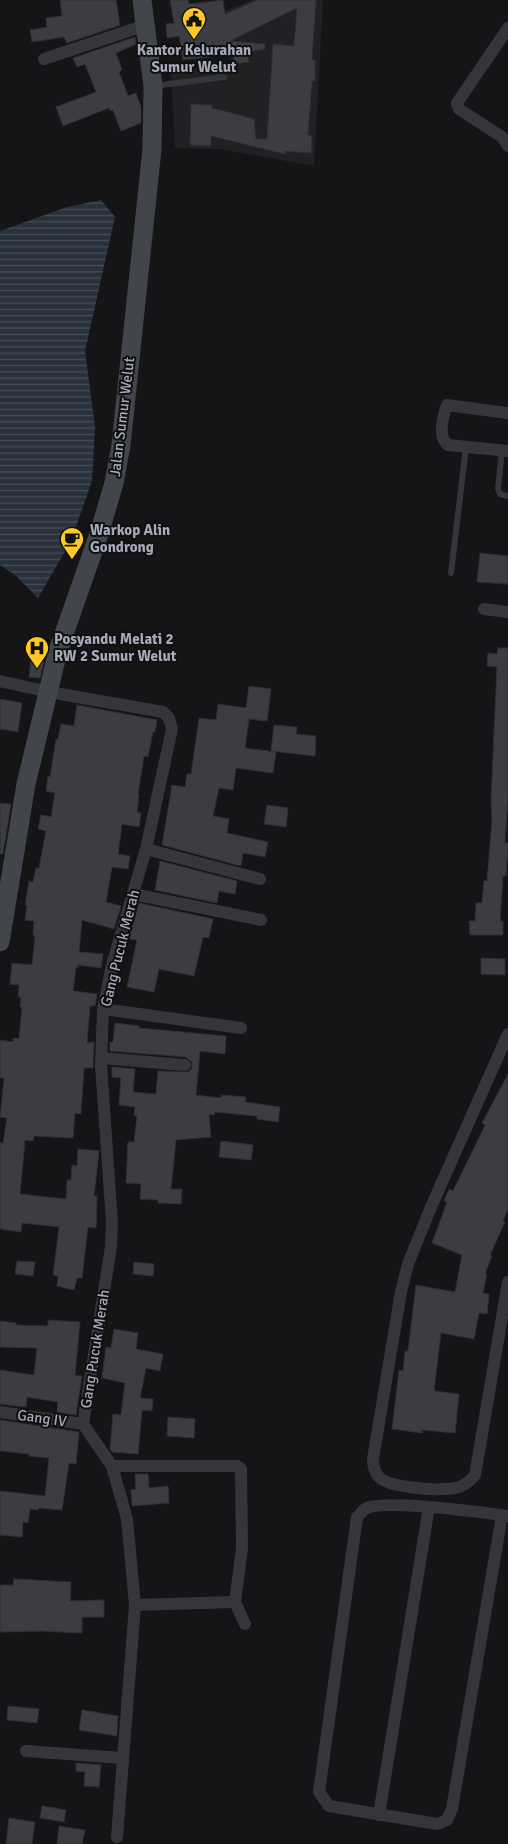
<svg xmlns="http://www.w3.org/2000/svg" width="508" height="1844" viewBox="0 0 508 1844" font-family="Signika,sans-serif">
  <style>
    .built { fill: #212124 }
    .water { fill: url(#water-rules) }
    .building { fill: #3c3d42; stroke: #2f2e33 }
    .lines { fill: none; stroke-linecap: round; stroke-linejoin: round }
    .lane { stroke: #35363c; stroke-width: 6 }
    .street { stroke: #35363c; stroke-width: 12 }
    .secondary { stroke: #43454c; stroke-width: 19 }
    .labels { text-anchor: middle; stroke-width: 4; stroke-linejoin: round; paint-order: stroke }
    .poi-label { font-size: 15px; font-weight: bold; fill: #a5a9b8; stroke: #101012; text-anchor: start }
    .street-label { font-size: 15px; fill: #a5a9b8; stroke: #101012 }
  </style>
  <defs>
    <pattern id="water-rules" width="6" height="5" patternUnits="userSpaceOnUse" patternTransform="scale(1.25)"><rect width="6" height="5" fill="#29323c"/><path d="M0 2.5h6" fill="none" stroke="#454d56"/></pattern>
  </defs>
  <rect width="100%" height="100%" fill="#151517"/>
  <!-- built -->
  <path class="built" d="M 251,0 L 323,0 L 314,166 L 221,149 L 175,148 L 171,72 L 231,63 L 225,11 Z"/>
  <!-- water -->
  <path class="water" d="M 101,200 L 115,217 L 85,351 L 95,427 L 92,481 L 71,541 L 38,598 L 15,575 L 0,565 L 0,231 L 67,207 Z"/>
  <!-- building -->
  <path class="building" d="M 60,0 L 116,0 L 120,25 L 67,43 L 64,37 L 32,42 L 30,30 L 47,27 L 46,18 L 62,16 Z
    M 170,0 L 188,0 L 189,4 L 223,0 L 225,14 L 257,0 L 316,0 L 312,60 L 315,60 L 315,81 L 312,81 L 308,135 L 312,136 L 311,153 L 285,151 L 285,154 L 211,136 L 211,146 L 190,145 L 191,104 L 212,105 L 212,108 L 254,119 L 256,139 L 267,139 L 273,44 L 294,46 L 297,8 L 230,41 L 265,44 L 265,49 L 248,52 L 249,62 L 234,64 L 234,54 L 183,60 L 179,36 L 167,38 L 166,24 L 174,23 Z
    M 135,37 L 136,44 L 116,53 L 122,70 L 119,72 L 128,96 L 136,93 L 141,107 L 141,123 L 121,131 L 113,110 L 110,111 L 109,108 L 63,126 L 56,107 L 96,92 L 85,64 L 77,67 L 73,58 Z
    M 480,553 L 508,556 L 508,584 L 477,582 Z
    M 498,648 L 508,648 L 508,796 L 505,843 L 508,843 L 508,849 L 506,876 L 503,876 L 500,921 L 503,921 L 503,935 L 470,935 L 469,921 L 475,921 L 476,903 L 482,903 L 484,881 L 487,881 L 492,820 L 491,799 L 497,667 L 487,666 L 488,653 L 497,654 Z
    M 31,660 L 44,662 L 40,678 L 29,677 Z
    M 249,686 L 271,689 L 267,721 L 249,719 L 245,748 L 276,752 L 273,773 L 236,768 L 233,790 L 219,788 L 213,816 L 229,819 L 227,833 L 268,842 L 265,857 L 243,853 L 241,866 L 162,845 L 172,785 L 185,787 L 187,774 L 191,774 L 199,718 L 216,720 L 218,704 L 246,708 Z
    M 0,699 L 22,703 L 18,732 L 0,729 Z
    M 77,705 L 157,720 L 155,732 L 153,732 L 148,757 L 144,756 L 138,794 L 139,795 L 137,812 L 141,813 L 139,827 L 122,824 L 118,854 L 130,856 L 128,869 L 112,867 L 106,902 L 121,906 L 114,929 L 82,920 L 79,952 L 103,954 L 101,968 L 78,965 L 78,968 L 76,967 L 73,991 L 97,994 L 95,1006 L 90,1006 L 87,1043 L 94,1042 L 93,1068 L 84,1068 L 81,1114 L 75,1113 L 73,1138 L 34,1136 L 33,1141 L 25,1140 L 20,1194 L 66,1199 L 67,1180 L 71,1180 L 72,1165 L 77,1166 L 78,1149 L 99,1151 L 94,1196 L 97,1196 L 96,1228 L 88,1227 L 82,1278 L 77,1278 L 74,1290 L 57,1286 L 58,1276 L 53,1275 L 59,1227 L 22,1223 L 21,1232 L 0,1229 L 0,1143 L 3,1143 L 7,1118 L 0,1117 L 4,1078 L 0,1078 L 0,1040 L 13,1042 L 13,1038 L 19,1039 L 22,1007 L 20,1007 L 21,997 L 18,997 L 19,985 L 10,984 L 12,963 L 32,965 L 35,936 L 33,935 L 34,921 L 25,920 L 27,905 L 25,905 L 29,881 L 33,882 L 36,868 L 39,868 L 46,831 L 38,829 L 41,815 L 51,817 L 55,793 L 46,791 L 48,776 L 50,777 L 56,739 L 58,739 L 61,724 L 74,726 Z
    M 274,725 L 297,727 L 296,734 L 316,736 L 315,756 L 271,751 Z
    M 0,803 L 11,804 L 3,854 L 0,854 Z
    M 267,805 L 288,808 L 286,827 L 264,824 Z
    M 160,861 L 237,881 L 235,894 L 219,891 L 217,903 L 155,890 Z
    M 139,903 L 213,919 L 209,938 L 203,937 L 194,976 L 159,969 L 154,992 L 127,987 L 137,940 L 129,939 Z
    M 481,958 L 505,959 L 505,975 L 481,974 Z
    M 115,1023 L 139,1026 L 139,1028 L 226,1036 L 225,1054 L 200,1051 L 196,1095 L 221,1098 L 221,1095 L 246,1097 L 245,1102 L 280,1107 L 278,1122 L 257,1119 L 257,1116 L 215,1112 L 214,1115 L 209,1114 L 211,1137 L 176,1140 L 171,1189 L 182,1189 L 181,1204 L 158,1203 L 158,1200 L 140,1199 L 141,1184 L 126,1183 L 128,1142 L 134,1142 L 137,1116 L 134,1115 L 135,1107 L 119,1105 L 121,1078 L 112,1077 L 112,1067 L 135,1069 L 133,1092 L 156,1094 L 158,1071 L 188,1072 L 192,1069 L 192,1062 L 186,1057 L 110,1051 L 110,1042 L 113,1042 Z
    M 508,1074 L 508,1209 L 503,1221 L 505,1222 L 490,1255 L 492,1256 L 485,1274 L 487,1274 L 483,1293 L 489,1294 L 487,1314 L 479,1313 L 474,1339 L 441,1333 L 439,1349 L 434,1391 L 459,1394 L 455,1433 L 422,1430 L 422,1433 L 392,1429 L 399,1370 L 403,1371 L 405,1351 L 408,1351 L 416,1285 L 455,1292 L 462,1255 L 432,1243 L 447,1202 L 444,1201 L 449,1189 L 453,1191 L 476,1144 L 485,1125 L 482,1123 Z
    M 221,1141 L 253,1145 L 251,1160 L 219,1157 Z
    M 17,1261 L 35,1262 L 33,1276 L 15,1274 Z
    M 134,1262 L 154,1264 L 153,1276 L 133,1274 Z
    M 48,1320 L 80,1322 L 75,1375 L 82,1376 L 76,1415 L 57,1412 L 58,1402 L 27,1397 L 26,1407 L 0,1404 L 0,1370 L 34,1375 L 37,1348 L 0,1347 L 0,1321 L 16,1323 L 16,1325 L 48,1326 Z
    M 114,1329 L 138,1333 L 136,1349 L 163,1354 L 160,1371 L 146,1368 L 140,1398 L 153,1399 L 152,1411 L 142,1410 L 138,1454 L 112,1452 L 110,1449 L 113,1414 L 121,1415 L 125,1383 L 102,1378 L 106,1347 L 111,1348 Z
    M 168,1417 L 195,1419 L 194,1438 L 167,1436 Z
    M 0,1420 L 79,1432 L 76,1464 L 69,1463 L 62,1510 L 39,1508 L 38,1510 L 30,1509 L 28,1523 L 23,1522 L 22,1537 L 0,1535 L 0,1491 L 45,1496 L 49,1458 L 29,1456 L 29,1454 L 0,1451 Z
    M 135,1474 L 148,1474 L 149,1488 L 168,1486 L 169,1503 L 132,1506 L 131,1490 L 136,1489 Z
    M 14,1579 L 71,1582 L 70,1601 L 104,1600 L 104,1617 L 82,1617 L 82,1633 L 42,1631 L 0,1632 L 0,1585 L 13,1585 Z
    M 8,1706 L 39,1709 L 37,1723 L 7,1720 Z
    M 82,1710 L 118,1716 L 117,1736 L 79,1730 Z
    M 76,1763 L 101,1765 L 99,1787 L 84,1786 L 85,1772 L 76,1771 Z
    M 42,1806 L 66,1810 L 64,1822 L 40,1818 Z
    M 9,1818 L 35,1822 L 32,1844 L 6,1844 Z
    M 59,1826 L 85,1830 L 82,1844 L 57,1844 Z"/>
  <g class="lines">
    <!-- lane -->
    <path class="lane" d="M 154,86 L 224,77
      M 502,450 L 498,489 L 500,494 L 508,496
      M 451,573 L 466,447"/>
    <!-- street -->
    <path class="street" d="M 508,28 L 457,103 L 459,109 L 502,137 L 508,146
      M 44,59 L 146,25
      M 508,413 L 447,405 C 443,416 437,436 448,445 L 508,451
      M 484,609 L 508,612
      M 0,681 L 49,692 L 163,712 L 169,718 L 172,729 L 146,849 L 112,965 L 103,1009 L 101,1065 L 112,1223 L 111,1247 L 83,1424
      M 146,849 L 260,879
      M 133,894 L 261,920
      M 103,1009 L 241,1028
      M 508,1034 L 431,1207 L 408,1264 L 401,1292 L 373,1459 C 373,1465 375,1473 379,1477 C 389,1488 441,1491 455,1488 C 463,1487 470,1481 475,1475 L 508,1282
      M 101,1058 L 185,1065
      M 0,1412 L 83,1424
      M 83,1424 L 112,1466 L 127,1519 L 135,1605 L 117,1837
      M 112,1466 L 237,1466 L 241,1469 L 242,1548 L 235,1602 L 245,1624
      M 502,1515 L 452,1809 L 447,1820 L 437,1824 L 329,1806 L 319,1792 L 357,1517 C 360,1515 362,1511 365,1509 C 382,1499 478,1512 502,1515 L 508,1516
      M 135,1605 L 235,1602
      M 26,1751 L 122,1758
      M 379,1815 L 429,1507"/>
    <!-- secondary -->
    <path class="secondary" d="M 0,942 L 26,784 L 58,651 L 99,534 L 114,483 L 121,445 L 152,149 L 153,86 L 142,0"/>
  </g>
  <!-- icons -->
  <defs>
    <g id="civic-pin" transform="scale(1.25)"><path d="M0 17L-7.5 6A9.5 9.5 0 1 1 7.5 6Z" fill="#ffc925" stroke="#101012"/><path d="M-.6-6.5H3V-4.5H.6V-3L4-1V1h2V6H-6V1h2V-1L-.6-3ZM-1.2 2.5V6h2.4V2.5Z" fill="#111"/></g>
    <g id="cafe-pin" transform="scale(1.25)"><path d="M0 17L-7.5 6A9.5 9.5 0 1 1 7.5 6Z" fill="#ffc925" stroke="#101012"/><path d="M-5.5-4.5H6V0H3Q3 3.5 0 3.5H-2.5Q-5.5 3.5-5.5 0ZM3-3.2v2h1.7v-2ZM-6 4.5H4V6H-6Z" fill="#111"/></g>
    <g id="hospital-pin" transform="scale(1.25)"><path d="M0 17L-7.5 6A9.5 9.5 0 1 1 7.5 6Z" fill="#ffc925" stroke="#101012"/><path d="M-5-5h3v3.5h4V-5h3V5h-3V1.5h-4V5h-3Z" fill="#111"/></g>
  </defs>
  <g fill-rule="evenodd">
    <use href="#civic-pin" x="194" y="19"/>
    <use href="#cafe-pin" x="72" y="539"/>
    <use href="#hospital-pin" x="37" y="648"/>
  </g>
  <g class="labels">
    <!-- poi labels -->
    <g class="poi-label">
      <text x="194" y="55" text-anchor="middle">Kantor Kelurahan<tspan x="194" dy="17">Sumur Welut</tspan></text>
      <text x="90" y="535">Warkop Alin<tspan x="90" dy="17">Gondrong</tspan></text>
      <text x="54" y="644">Posyandu Melati 2<tspan x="54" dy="17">RW 2 Sumur Welut</tspan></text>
    </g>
    <!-- street labels -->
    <g class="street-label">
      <text transform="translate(122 417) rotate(-83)" y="5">Jalan Sumur Welut</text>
      <text transform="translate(120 948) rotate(-76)" y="5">Gang Pucuk Merah</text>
      <text transform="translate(95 1349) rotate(-81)" y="5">Gang Pucuk Merah</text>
      <text transform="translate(42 1418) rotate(8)" y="5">Gang IV</text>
    </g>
  </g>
</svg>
